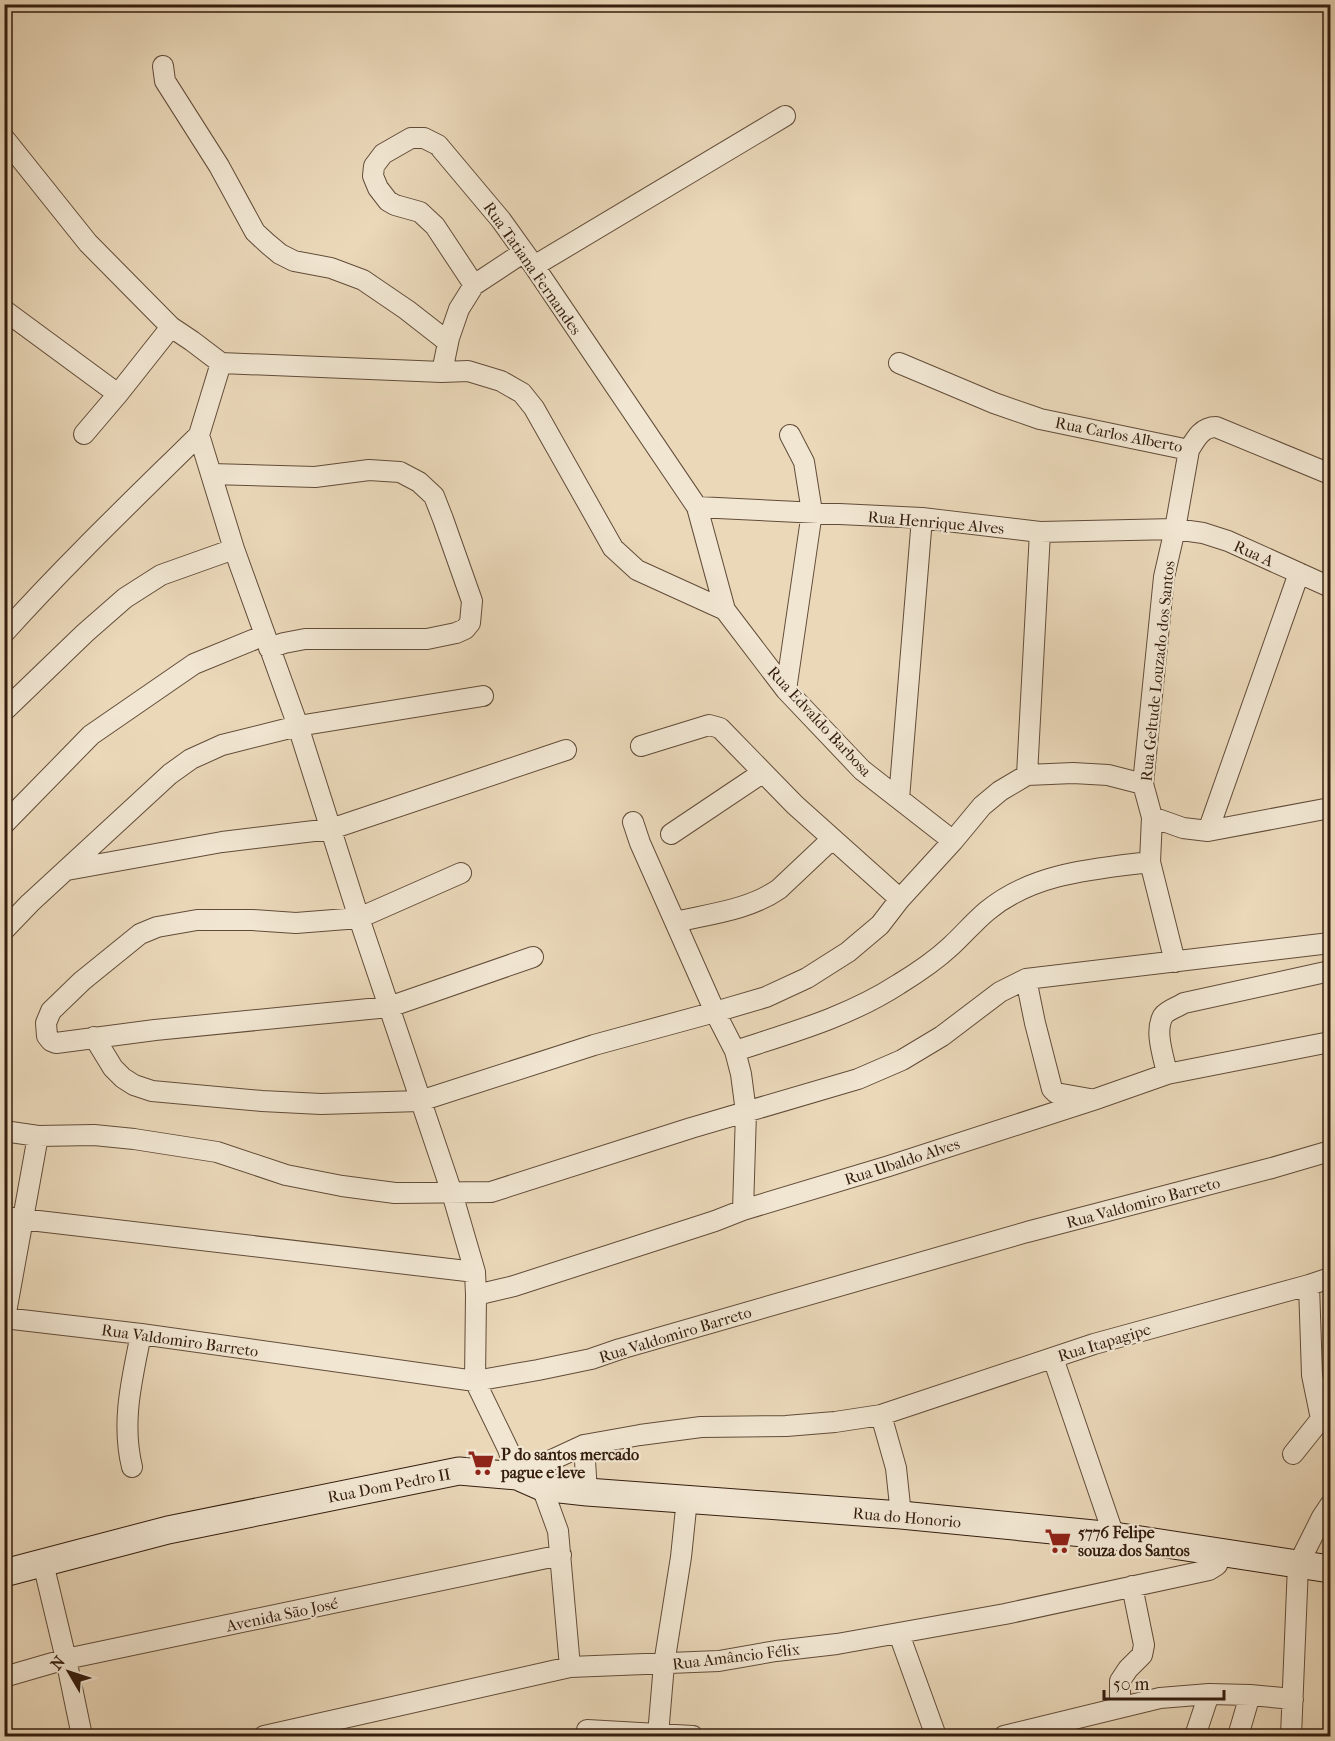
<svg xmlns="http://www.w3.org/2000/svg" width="1335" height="1741" viewBox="0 0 1335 1741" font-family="'IM FELL French Canon',serif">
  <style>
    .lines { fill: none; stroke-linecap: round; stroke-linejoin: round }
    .street-casing { stroke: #624c39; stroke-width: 22 }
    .secondary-casing { stroke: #341d0e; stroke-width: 29 }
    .street { stroke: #f1e6d2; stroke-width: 20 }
    .secondary { stroke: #f1e6d2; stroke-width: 27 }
    .labels { text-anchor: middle; stroke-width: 4.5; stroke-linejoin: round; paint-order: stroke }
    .street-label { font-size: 16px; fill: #341d0e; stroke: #f1e6d2 }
    .poi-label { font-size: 16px; font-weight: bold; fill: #341d0e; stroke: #f1e6d2; text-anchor: start }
  </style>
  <rect width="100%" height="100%" fill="#ead8b9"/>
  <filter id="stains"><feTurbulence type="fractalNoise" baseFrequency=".00333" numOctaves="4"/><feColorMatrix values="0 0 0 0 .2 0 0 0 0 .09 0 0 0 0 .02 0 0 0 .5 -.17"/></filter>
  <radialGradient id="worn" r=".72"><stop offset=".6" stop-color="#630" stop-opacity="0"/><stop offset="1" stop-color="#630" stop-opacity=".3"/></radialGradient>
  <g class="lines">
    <!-- street casing -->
    <g class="street-casing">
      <path id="street" d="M 163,66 L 165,81 L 219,166 L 255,232 L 268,244 L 280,254 L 294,261 L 331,268 L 363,280 L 407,310 L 448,342
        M 4,138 L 88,243 L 171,327 L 192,341 L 221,363 L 442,372 L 468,371 L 501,381 L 522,393 L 534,408 L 613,548 L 637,570 L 725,610
        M 534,266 L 785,116
        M 474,285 L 435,226 L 420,212 L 395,205 L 388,201 L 378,188 L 373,176 L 374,166 L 383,154 L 411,138 L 424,138 L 438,145 L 501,220 L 534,266 L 697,507 L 725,610 L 786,690 L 862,770 L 953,841 L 982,806 L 1000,791 L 1027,775 L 1073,773 L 1108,775 L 1143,784
        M 4,310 L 118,394
        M 221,363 L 199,435 L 234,549 L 298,726 L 359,918 L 452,1193 L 475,1272 L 476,1295 L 475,1381 L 508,1449 L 517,1476 L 584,1445 L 640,1435 L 701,1427 L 786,1426 L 835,1422 L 881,1415 L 1094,1344 L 1309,1285 L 1330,1278
        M 899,363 L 994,403 L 1040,419 L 1189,450 C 1196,438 1202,427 1216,427 L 1330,474
        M 442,372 L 449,338 L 459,309 L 474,285 L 524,252
        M 84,434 L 118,394 L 171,327
        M 211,474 L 315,477 L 369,470 L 400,472 L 419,482 L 434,496 L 443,519 L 472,601 L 470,623 L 465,629 L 456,633 L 427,639 L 305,639 L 284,643 L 269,648
        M 697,507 L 922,518 L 1040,532 L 1175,529 L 1203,533 L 1228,541 L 1330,587
        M 4,633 C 66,564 133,500 199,435
        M 786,690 L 812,512 L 804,462 L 790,435
        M 4,711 L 85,633 L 125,598 L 161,575 L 234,549
        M 641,746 L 709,725 L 720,728 L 795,805 L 900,899
        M 1027,775 L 1040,532
        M 899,799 L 922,518
        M 1152,817 L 1183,828 L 1208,831 L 1330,808
        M 633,822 L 640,843 L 715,1012 L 735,1051 L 741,1074 L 746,1112 L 743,1210
        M 4,824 L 91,735 L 194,664 L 265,635
        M 1208,831 L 1299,573
        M 671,834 L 762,773
        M 67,870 L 222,842 L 331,829 L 566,750
        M 461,873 L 359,918 L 296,923 L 252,920 L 197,920 L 157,927 L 140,934 L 82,981 L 51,1011 L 46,1023 L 47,1036 L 51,1041 L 56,1043 L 155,1030 L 389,1007 L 533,957
        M 675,922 C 709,914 749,910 779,889 L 832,839
        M 4,930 L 30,903 L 170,774 L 191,759 L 222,745 L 298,726 L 483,696
        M 1175,962 L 1150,862 L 1152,817 L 1143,784 L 1164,577 L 1175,529 L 1189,450
        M 1026,979 L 1035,1023 L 1052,1089 L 1056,1093 L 1090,1099
        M 94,1037 L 113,1068 L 123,1078 L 134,1085 L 152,1091 L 262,1101 L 321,1104 L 420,1101 L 594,1045 L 715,1012 L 766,997 L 807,978 L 848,952 L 880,925 L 900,899 L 953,841
        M 735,1051 C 793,1032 848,1017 899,984 C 917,973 935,961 951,946 C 963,935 974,922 987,911 C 1033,873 1093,869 1150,862
        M 1167,1074 C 1164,1057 1154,1032 1163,1016 C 1167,1010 1178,1007 1184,1003 L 1330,971
        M 4,1131 L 38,1136 L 94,1135 L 134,1139 L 217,1152 L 286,1175 L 342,1186 L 395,1193 L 491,1192 L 691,1128 L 858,1079 L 902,1060 L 942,1036 L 1000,992 L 1026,979 L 1330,943
        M 4,1217 L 475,1272
        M 1309,1285 L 1312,1375 L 1321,1419
        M 476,1295 L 514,1286 L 715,1221 L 743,1210 L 889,1166 L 1093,1100 L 1167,1074 L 1330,1042
        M 4,1318 L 141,1334 L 475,1381 L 538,1370 L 591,1359 L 620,1349 L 1027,1232 L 1272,1168 L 1330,1151
        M 5,1318 L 38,1136
        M 1053,1358 L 1114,1536
        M 881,1415 L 896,1468 L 901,1515
        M 584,1445 L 587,1492
        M 1293,1454 L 1321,1419 L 1330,1415
        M 132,1467 C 121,1422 132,1379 141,1334
        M 542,1487 L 558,1531 L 570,1667
        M 43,1563 L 66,1659 L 82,1736
        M 899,1634 L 936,1736
        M 4,1677 L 66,1659 L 561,1555
        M 1120,1707 L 1120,1681 L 1128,1669 L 1142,1655 L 1144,1645 L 1132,1586
        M 587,1730 L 693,1736
        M 658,1735 L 664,1664 L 681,1557 L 687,1499
        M 264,1736 L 570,1667 L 719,1661 L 776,1651 L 837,1644 L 1005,1614 L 1209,1570 L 1217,1565 L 1222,1553
        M 1004,1736 L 1160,1698 L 1209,1694 L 1250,1695 L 1293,1699
        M 1195,1736 L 1209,1694
        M 1238,1736 L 1250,1695
        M 1291,1736 L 1298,1565 L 1322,1517 L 1330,1505"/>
    </g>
    <!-- secondary casing -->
    <g class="secondary-casing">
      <path id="secondary" d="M 4,1573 L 168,1530 L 459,1471 L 517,1476 L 542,1487 L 587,1492 L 901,1515 L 1114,1536 L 1330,1569"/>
    </g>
    <!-- street -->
    <use href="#street" class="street"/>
    <!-- secondary -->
    <use href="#secondary" class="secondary"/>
  </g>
  <!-- icons -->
  <defs>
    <g id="supermarket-bare" transform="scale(2.07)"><path d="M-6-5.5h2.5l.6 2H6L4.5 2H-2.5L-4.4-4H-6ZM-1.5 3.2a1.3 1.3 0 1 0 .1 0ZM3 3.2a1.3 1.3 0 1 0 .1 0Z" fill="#8f2418" stroke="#f1e6d2" stroke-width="2.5" paint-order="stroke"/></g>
  </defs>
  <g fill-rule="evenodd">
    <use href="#supermarket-bare" x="481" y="1463"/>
    <use href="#supermarket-bare" x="1058" y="1541"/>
  </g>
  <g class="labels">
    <!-- street labels -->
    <g class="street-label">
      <text transform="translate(533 268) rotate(55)" y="6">Rua Tatiana Fernandes</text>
      <text transform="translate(1119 434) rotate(11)" y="6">Rua Carlos Alberto</text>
      <text transform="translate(936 522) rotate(5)" y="6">Rua Henrique Alves</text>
      <text transform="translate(1254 553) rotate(24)" y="6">Rua A</text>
      <text transform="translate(1157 671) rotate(-84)" y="6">Rua Geltude Louzado dos Santos</text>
      <text transform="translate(820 721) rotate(47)" y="6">Rua Edvaldo Barbosa</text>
      <text transform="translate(902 1161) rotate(-18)" y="6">Rua Ubaldo Alves</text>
      <text transform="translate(1143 1202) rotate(-15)" y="6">Rua Valdomiro Barreto</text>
      <text transform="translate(675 1334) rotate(-17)" y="6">Rua Valdomiro Barreto</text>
      <text transform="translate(180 1340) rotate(8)" y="6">Rua Valdomiro Barreto</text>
      <text transform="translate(1104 1342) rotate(-17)" y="6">Rua Itapagipe</text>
      <text transform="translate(389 1485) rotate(-11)" y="6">Rua Dom Pedro II</text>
      <text transform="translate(907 1517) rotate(5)" y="6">Rua do Honorio</text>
      <text transform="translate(282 1614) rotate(-12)" y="6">Avenida São José</text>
      <text transform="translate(736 1656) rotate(-7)" y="6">Rua Amâncio Félix</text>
    </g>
    <!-- poi labels -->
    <g class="poi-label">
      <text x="501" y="1460">P do santos mercado<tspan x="501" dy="18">pague e leve</tspan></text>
      <text x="1078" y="1538">5776 Felipe<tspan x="1078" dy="18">souza dos Santos</tspan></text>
    </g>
  </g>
  <!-- margin -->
  <rect width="1335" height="1741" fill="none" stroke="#ead8b9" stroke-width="24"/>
  <rect x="6" y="6" width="1323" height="1729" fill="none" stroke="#341d0e" stroke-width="3"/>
  <rect x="12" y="12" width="1311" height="1717" fill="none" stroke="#341d0e" stroke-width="1.5"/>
  <!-- north arrow -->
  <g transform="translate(69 1672) rotate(309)" stroke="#f1e6d2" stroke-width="4.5" paint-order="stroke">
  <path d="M0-4.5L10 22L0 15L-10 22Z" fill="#341d0e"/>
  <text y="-9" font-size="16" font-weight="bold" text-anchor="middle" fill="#341d0e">N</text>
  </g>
  <!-- scale -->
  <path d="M1104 1690v9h120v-9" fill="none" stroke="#341d0e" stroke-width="3"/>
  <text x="1113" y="1690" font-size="18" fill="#341d0e" stroke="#f1e6d2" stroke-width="4.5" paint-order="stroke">50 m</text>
  <rect width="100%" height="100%" filter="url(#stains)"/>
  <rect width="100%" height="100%" fill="url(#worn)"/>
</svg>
